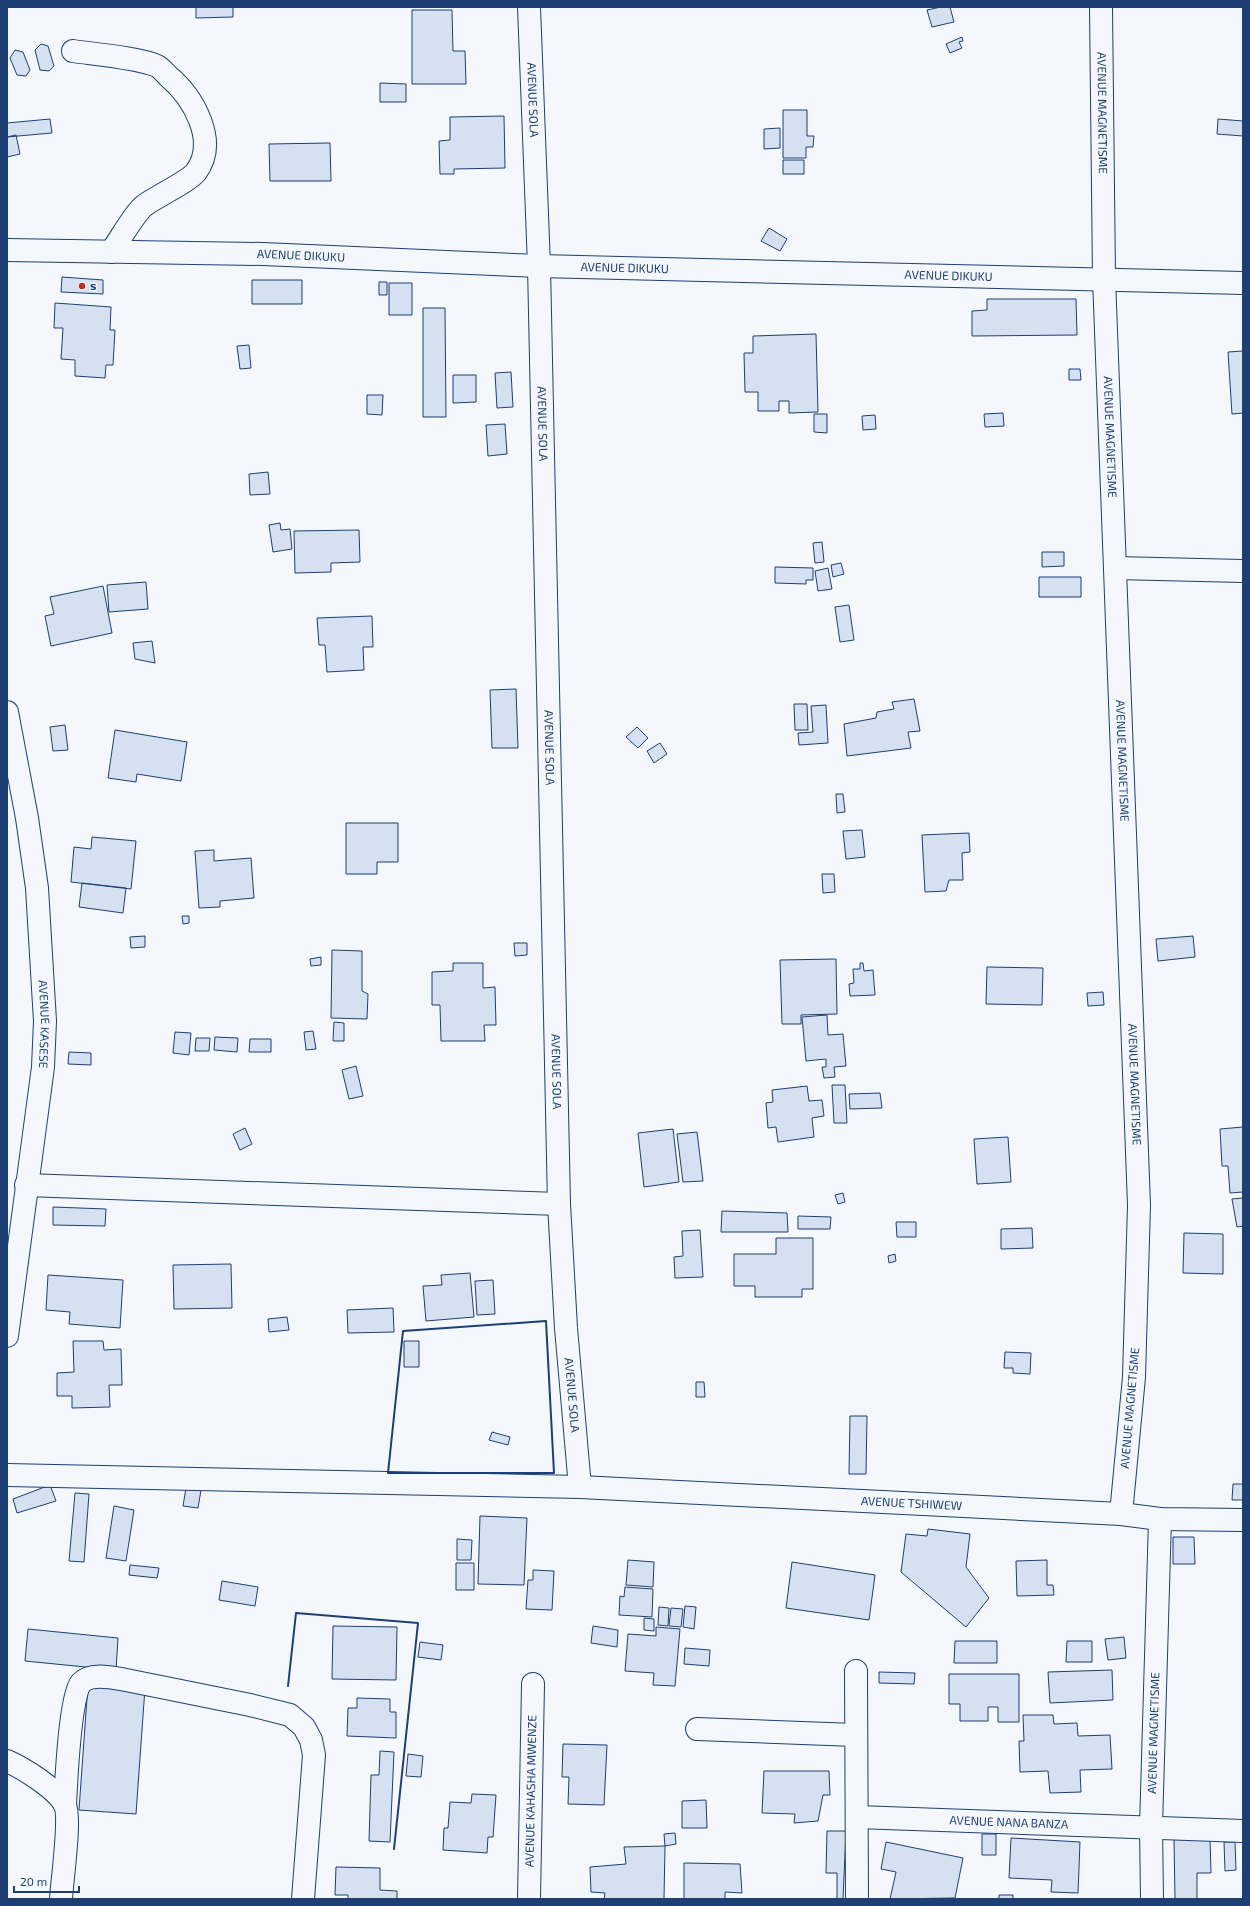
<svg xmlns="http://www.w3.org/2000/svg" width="1250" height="1906" viewBox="0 0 1250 1906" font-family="'Exo 2',sans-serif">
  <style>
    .building { fill: #d5e0f0; stroke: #1d3f73 }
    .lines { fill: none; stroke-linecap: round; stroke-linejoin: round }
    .minor-casing { stroke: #1d3f73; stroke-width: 24 }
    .minor { stroke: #f4f7fb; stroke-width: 22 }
    .wall { stroke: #1d3f73; stroke-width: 2 }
    .poi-dot { fill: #c62828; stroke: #f4f7fb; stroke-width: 1.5 }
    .labels { text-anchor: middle; stroke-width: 3; stroke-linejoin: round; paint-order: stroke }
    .street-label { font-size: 12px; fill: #1d3f73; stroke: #f4f7fb }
    .poi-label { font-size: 12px; font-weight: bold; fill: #1d3f73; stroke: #f4f7fb; text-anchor: start }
  </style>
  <rect width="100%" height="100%" fill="#f4f7fb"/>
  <!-- building -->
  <path class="building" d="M 196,7 L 233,7 L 233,17 L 196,18 Z
    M 941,7 L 950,7 L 954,22 L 932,27 L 927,10 Z
    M 412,10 L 452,10 L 453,51 L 465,51 L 466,84 L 412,84 Z
    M 962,37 L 963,41 L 959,42 L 962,48 L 950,53 L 946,44 Z
    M 41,44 L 48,46 L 54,66 L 49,71 L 40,70 L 35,50 Z
    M 15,50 L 23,52 L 30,70 L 26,76 L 17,75 L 10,58 Z
    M 380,83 L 406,84 L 406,102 L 380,102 Z
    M 783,110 L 807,110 L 807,136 L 814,136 L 813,147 L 806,147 L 806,158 L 783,158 Z
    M 504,116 L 505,168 L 454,169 L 454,174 L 440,174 L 439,141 L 450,140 L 450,117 Z
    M 50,119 L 52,133 L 7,137 L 7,123 Z
    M 1218,119 L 1243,121 L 1243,136 L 1217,134 Z
    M 780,128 L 780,148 L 764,149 L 764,129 Z
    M 16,135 L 20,154 L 7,157 L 7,137 Z
    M 330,143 L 331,181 L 270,181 L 269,144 Z
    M 783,160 L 804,160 L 804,174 L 783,174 Z
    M 769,228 L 787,239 L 780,251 L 761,241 Z
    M 62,277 L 103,280 L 103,294 L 61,292 Z
    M 252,280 L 302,280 L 302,304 L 252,304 Z
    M 379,282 L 387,282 L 387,295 L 379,295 Z
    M 389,283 L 412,283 L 412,315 L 389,315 Z
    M 987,299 L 1076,299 L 1077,335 L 972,336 L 972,311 L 987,310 Z
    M 55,303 L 111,307 L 110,330 L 115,330 L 113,365 L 106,365 L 105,378 L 75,376 L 75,360 L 61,359 L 63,328 L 54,328 Z
    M 423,308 L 445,308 L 446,417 L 423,417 Z
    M 816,334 L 818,412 L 789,413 L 789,401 L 779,401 L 779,411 L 758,411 L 758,392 L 745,392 L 744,353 L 753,353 L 753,336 Z
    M 249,345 L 251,368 L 240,369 L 237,346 Z
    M 1243,351 L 1243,413 L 1232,414 L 1228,352 Z
    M 1069,369 L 1080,369 L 1081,380 L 1069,380 Z
    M 511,372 L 513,407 L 497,408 L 495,373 Z
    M 453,375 L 476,375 L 476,402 L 453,403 Z
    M 367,395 L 383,395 L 382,415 L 367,414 Z
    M 1003,413 L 1004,426 L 985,427 L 984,414 Z
    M 814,414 L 827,414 L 827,433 L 814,432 Z
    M 875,415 L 876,429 L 863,430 L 862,416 Z
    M 505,424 L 507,454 L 488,456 L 486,425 Z
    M 268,472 L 270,494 L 250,495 L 249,474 Z
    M 280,523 L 281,530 L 290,529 L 292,549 L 273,552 L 269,525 Z
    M 359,530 L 360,562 L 331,563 L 331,572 L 295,573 L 294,531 Z
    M 822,542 L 824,562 L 815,563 L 813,543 Z
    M 1042,552 L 1064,552 L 1064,566 L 1042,567 Z
    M 841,563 L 844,574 L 833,577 L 831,565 Z
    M 775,567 L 813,568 L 813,580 L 806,580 L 806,584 L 775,583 Z
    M 828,568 L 832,589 L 818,591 L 815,571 Z
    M 1039,577 L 1081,577 L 1081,597 L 1039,597 Z
    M 146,582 L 148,609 L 109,612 L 107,585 Z
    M 103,586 L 112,633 L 51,646 L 45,616 L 54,614 L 50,597 Z
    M 849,605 L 854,640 L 840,642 L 835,607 Z
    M 372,616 L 373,647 L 363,647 L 364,670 L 327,672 L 325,645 L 319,645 L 317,618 Z
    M 152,641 L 155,663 L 135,659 L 133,643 Z
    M 516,689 L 518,748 L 492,748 L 490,690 Z
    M 914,699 L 920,731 L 908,732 L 911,748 L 847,756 L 844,724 L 876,718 L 877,712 L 894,709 L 892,702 Z
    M 794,704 L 807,704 L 808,730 L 795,730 Z
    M 826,705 L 828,743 L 799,745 L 798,733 L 813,732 L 811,706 Z
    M 65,725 L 68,750 L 53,751 L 50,727 Z
    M 637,727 L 648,738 L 638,748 L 626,737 Z
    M 115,730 L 187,742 L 181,781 L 137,774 L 136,782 L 108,778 Z
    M 660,743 L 667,754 L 654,763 L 647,751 Z
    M 836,794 L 843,794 L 845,812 L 837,813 Z
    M 346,823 L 398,823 L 398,862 L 377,862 L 377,874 L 346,874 Z
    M 862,830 L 865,857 L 846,859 L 843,831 Z
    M 969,833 L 970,852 L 962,853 L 963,880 L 949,880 L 946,891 L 925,892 L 922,835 Z
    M 92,837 L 136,841 L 131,889 L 71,882 L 74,847 L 91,849 Z
    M 214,850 L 214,861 L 251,858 L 254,898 L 220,901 L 220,907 L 199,908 L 195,851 Z
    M 822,874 L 834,874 L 835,892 L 823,893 Z
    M 82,883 L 126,888 L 123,913 L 79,907 Z
    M 182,916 L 189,916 L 189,923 L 183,924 Z
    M 145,936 L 145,947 L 131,948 L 130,937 Z
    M 1193,936 L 1195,957 L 1158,961 L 1156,939 Z
    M 514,943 L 527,943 L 527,955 L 515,956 Z
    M 332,950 L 362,951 L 362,991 L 368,994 L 367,1019 L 331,1018 Z
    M 321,957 L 321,965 L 311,966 L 310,959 Z
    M 836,959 L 837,1014 L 801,1015 L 801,1024 L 782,1024 L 780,960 Z
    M 453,963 L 483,963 L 483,988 L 495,987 L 496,1025 L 484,1025 L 485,1041 L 441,1041 L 440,1005 L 432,1005 L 432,972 L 453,971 Z
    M 860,963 L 863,963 L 864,971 L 873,970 L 875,995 L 850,996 L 849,984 L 854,983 L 853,969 L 860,969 Z
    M 987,967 L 1043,968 L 1042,1005 L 986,1004 Z
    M 1103,992 L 1104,1005 L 1088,1006 L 1087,993 Z
    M 827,1015 L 828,1035 L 843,1034 L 846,1066 L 834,1067 L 835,1077 L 824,1078 L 822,1067 L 826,1067 L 826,1059 L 806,1061 L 802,1017 Z
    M 334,1022 L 344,1023 L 344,1041 L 333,1041 Z
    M 313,1031 L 316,1049 L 306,1050 L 304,1032 Z
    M 175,1032 L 191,1033 L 189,1055 L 173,1053 Z
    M 215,1037 L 238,1038 L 237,1052 L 214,1050 Z
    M 196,1038 L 210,1038 L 209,1051 L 195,1051 Z
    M 250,1039 L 271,1039 L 271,1052 L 249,1052 Z
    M 69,1052 L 91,1053 L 91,1065 L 68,1064 Z
    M 356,1066 L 363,1096 L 349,1099 L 342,1070 Z
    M 832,1085 L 845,1085 L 847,1123 L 834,1123 Z
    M 807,1086 L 809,1101 L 822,1100 L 824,1116 L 812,1118 L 814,1137 L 778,1142 L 776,1127 L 768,1128 L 766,1103 L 773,1102 L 772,1090 Z
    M 880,1093 L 882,1108 L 850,1109 L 849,1094 Z
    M 1243,1127 L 1243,1192 L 1230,1193 L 1228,1166 L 1222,1166 L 1220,1129 Z
    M 245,1128 L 252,1144 L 240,1150 L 233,1134 Z
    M 673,1129 L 679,1182 L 644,1187 L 638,1133 Z
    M 697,1132 L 703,1181 L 683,1182 L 677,1134 Z
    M 1008,1137 L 1011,1182 L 977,1184 L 974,1139 Z
    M 843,1193 L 845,1202 L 838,1204 L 835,1195 Z
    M 1243,1198 L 1243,1226 L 1237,1227 L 1232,1199 Z
    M 53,1207 L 106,1209 L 105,1226 L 53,1225 Z
    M 722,1211 L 787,1213 L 788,1232 L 721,1232 Z
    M 798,1216 L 831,1217 L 830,1229 L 798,1229 Z
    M 896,1222 L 916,1222 L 916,1237 L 897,1237 Z
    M 1032,1228 L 1033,1248 L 1001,1249 L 1001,1229 Z
    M 700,1230 L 703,1277 L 675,1278 L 674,1257 L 683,1256 L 682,1231 Z
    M 1184,1233 L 1223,1234 L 1223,1274 L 1183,1273 Z
    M 776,1238 L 813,1238 L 813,1289 L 802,1289 L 802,1297 L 755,1297 L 755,1286 L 734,1286 L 734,1254 L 776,1254 Z
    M 895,1254 L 896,1261 L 889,1263 L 888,1256 Z
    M 231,1264 L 232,1308 L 174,1309 L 173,1265 Z
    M 470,1273 L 474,1317 L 426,1321 L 423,1286 L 442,1285 L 441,1275 Z
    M 48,1275 L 123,1280 L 120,1328 L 69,1324 L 70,1312 L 46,1310 Z
    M 493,1280 L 495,1314 L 477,1315 L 475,1281 Z
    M 393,1308 L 394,1332 L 348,1333 L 347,1310 Z
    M 287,1317 L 289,1330 L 269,1332 L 268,1319 Z
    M 73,1341 L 103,1341 L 104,1350 L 121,1349 L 122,1385 L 109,1385 L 110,1407 L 72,1408 L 72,1396 L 57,1396 L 57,1373 L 74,1372 Z
    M 404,1341 L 419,1341 L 419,1367 L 404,1367 Z
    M 1005,1352 L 1031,1353 L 1030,1374 L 1013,1373 L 1013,1368 L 1004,1368 Z
    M 696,1382 L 704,1382 L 705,1397 L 696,1397 Z
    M 850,1416 L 867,1416 L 866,1474 L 849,1474 Z
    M 492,1432 L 510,1437 L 508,1445 L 489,1440 Z
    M 1233,1484 L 1243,1484 L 1243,1500 L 1232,1500 Z
    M 50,1485 L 56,1501 L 17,1513 L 13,1499 Z
    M 186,1488 L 201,1490 L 198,1508 L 183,1506 Z
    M 75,1493 L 89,1494 L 84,1562 L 69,1561 Z
    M 114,1506 L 134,1510 L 126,1561 L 106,1558 Z
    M 480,1516 L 527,1518 L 524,1585 L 478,1584 Z
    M 928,1529 L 970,1534 L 966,1567 L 989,1598 L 966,1627 L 901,1572 L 906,1534 L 927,1536 Z
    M 1173,1537 L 1194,1537 L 1195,1564 L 1173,1564 Z
    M 457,1539 L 472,1540 L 471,1560 L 457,1560 Z
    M 628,1560 L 654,1562 L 653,1587 L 626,1585 Z
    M 1047,1560 L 1047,1585 L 1053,1585 L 1054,1595 L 1017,1596 L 1016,1561 Z
    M 792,1562 L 875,1575 L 869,1620 L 786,1608 Z
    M 456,1563 L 474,1563 L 474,1590 L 456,1590 Z
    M 130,1565 L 159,1568 L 157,1578 L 129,1575 Z
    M 533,1570 L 554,1571 L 552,1610 L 526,1609 L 528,1580 L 533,1580 Z
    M 222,1581 L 258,1587 L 255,1606 L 219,1600 Z
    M 625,1587 L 653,1589 L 652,1617 L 619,1615 L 620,1596 L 624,1597 Z
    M 685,1606 L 696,1607 L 694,1629 L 683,1627 Z
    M 659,1607 L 669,1608 L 668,1626 L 658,1625 Z
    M 671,1608 L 683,1609 L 681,1627 L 669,1626 Z
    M 644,1618 L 654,1619 L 654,1631 L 644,1630 Z
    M 333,1626 L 397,1627 L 396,1680 L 332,1679 Z
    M 593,1626 L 618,1630 L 617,1647 L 591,1643 Z
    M 656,1627 L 680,1629 L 675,1686 L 653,1685 L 654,1673 L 625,1671 L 628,1634 L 656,1636 Z
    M 28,1629 L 118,1638 L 116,1670 L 25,1661 Z
    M 1124,1637 L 1126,1658 L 1108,1660 L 1105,1639 Z
    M 955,1641 L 997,1641 L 997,1663 L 954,1663 Z
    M 1067,1641 L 1092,1641 L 1092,1662 L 1066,1662 Z
    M 420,1642 L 443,1645 L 441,1660 L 418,1657 Z
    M 685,1648 L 710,1650 L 709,1666 L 684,1664 Z
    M 1112,1670 L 1113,1700 L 1050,1703 L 1048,1672 Z
    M 879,1672 L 915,1673 L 914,1684 L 879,1683 Z
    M 949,1674 L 1019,1674 L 1019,1722 L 998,1722 L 998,1707 L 988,1707 L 988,1721 L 960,1721 L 960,1704 L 949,1704 Z
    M 88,1684 L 145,1688 L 136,1814 L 79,1810 Z
    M 357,1698 L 390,1699 L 390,1712 L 396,1712 L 396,1738 L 347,1736 L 348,1708 L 357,1708 Z
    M 1023,1715 L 1053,1715 L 1054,1724 L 1077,1723 L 1078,1736 L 1110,1735 L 1112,1769 L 1080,1770 L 1081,1792 L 1050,1793 L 1048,1771 L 1020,1772 L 1019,1741 L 1024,1741 Z
    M 563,1744 L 607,1745 L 604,1805 L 568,1804 L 569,1777 L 562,1777 Z
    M 380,1751 L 394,1752 L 390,1842 L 369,1841 L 371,1775 L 379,1775 Z
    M 408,1754 L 423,1756 L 421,1777 L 406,1776 Z
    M 764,1771 L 829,1771 L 830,1795 L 823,1795 L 818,1821 L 794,1823 L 795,1814 L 762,1813 Z
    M 472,1794 L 496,1795 L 493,1837 L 488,1837 L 487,1853 L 443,1850 L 444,1828 L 448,1828 L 450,1802 L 471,1803 Z
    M 706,1800 L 707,1828 L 682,1828 L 682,1801 Z
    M 827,1831 L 846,1831 L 843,1899 L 834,1899 L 837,1898 L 837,1873 L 826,1873 Z
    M 675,1833 L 676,1844 L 665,1846 L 664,1834 Z
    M 982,1834 L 996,1834 L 996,1855 L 982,1855 Z
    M 1011,1838 L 1080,1842 L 1078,1893 L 1051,1892 L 1052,1880 L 1009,1878 Z
    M 1210,1838 L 1211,1873 L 1197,1873 L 1197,1899 L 1175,1899 L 1174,1839 Z
    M 886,1842 L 963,1858 L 955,1898 L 890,1899 L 896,1872 L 881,1869 Z
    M 1224,1842 L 1235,1842 L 1236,1870 L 1225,1871 Z
    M 665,1846 L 664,1899 L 604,1899 L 605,1893 L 591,1892 L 590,1867 L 626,1864 L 624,1847 Z
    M 684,1863 L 740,1864 L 742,1893 L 725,1892 L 725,1899 L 684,1899 Z
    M 336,1867 L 380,1868 L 380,1890 L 397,1891 L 397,1899 L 348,1899 L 348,1895 L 335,1895 Z
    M 999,1895 L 1013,1895 L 1013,1899 L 999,1899 Z"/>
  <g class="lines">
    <!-- minor casing -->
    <g class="minor-casing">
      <g id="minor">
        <path id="s1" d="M 529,7 L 539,266 L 559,1204 L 566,1328 L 580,1487"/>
        <path id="s2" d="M 1101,7 L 1104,278 L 1139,1205 L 1134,1377 L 1121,1514"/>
        <path d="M 73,51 C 93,54 140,58 157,66 C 161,68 165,73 168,76 C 193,97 219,141 196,172 C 189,181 156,197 145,205 C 136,211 119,241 111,252"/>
        <path id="s3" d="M 7,250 L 263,254 L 539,266 L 1243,283"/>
        <path d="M 1115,568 L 1243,571"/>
        <path id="s4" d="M 7,712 L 27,818 L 37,888 L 45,1021 L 43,1067 L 7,1336"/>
        <path d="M 26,1185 L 559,1204"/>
        <path id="s5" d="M 7,1475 L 580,1487 L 1121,1514 L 1160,1519 L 1243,1520"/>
        <path d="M 856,1671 L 857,1899"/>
        <path d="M 697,1729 L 855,1735"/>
        <path d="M 7,1761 C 23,1768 57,1789 65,1805 C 71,1818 62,1881 61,1899"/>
        <path d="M 65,1805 C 66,1785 70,1695 81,1683 C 91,1672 114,1678 126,1680 L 250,1705 L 290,1715 L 304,1727 L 311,1740 L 314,1755 L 303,1899"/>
        <path id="s6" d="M 857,1817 L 1243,1831"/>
        <path id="s7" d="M 529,1899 L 533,1684"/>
        <path id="s8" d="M 1152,1899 L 1151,1827 L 1160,1519"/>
      </g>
    </g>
    <!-- minor -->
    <use href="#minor" class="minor"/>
    <!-- wall -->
    <path class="wall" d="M 546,1321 L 554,1473 L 388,1473 L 403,1331 Z
      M 288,1686 L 296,1613 L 418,1623 L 394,1849"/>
  </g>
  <!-- markers -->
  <circle class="poi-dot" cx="82" cy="286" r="4"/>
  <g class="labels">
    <!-- street labels -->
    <g class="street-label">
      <text dy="4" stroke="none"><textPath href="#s1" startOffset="93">AVENUE SOLA</textPath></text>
      <text dy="4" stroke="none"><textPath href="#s2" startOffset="106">AVENUE MAGNETISME</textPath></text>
      <text dy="4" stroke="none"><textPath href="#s3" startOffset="294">AVENUE DIKUKU</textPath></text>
      <text dy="4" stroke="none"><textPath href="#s3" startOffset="618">AVENUE DIKUKU</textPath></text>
      <text dy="4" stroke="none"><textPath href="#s3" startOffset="942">AVENUE DIKUKU</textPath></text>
      <text dy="4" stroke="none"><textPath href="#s1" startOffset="417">AVENUE SOLA</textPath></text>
      <text dy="4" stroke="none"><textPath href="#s2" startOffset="430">AVENUE MAGNETISME</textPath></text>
      <text dy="4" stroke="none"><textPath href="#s1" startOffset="741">AVENUE SOLA</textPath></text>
      <text dy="4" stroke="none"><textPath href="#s2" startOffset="754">AVENUE MAGNETISME</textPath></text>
      <text dy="4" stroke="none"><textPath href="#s4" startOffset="315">AVENUE KASESE</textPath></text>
      <text dy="4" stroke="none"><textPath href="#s1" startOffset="1065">AVENUE SOLA</textPath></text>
      <text dy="4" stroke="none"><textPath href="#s2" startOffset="1078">AVENUE MAGNETISME</textPath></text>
      <text dy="4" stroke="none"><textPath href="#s1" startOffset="1389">AVENUE SOLA</textPath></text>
      <text transform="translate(1130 1408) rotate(-85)" y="4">AVENUE MAGNETISME</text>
      <text dy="4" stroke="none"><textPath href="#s5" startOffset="905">AVENUE TSHIWEW</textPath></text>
      <text dy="4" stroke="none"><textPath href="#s8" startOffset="166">AVENUE MAGNETISME</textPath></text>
      <text dy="4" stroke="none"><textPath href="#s7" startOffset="108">AVENUE KAHASHA MWENZE</textPath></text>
      <text dy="4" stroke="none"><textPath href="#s6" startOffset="152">AVENUE NANA BANZA</textPath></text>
    </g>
    <!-- poi labels -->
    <g class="poi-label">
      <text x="90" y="290">s</text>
    </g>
  </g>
  <!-- border -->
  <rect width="1250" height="1906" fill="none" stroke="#1d3f73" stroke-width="16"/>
  <!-- scale -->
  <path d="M14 1886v6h65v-6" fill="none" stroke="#1d3f73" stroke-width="2"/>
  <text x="20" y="1886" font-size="12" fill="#1d3f73" stroke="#f4f7fb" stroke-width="3" paint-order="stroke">20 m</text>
</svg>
